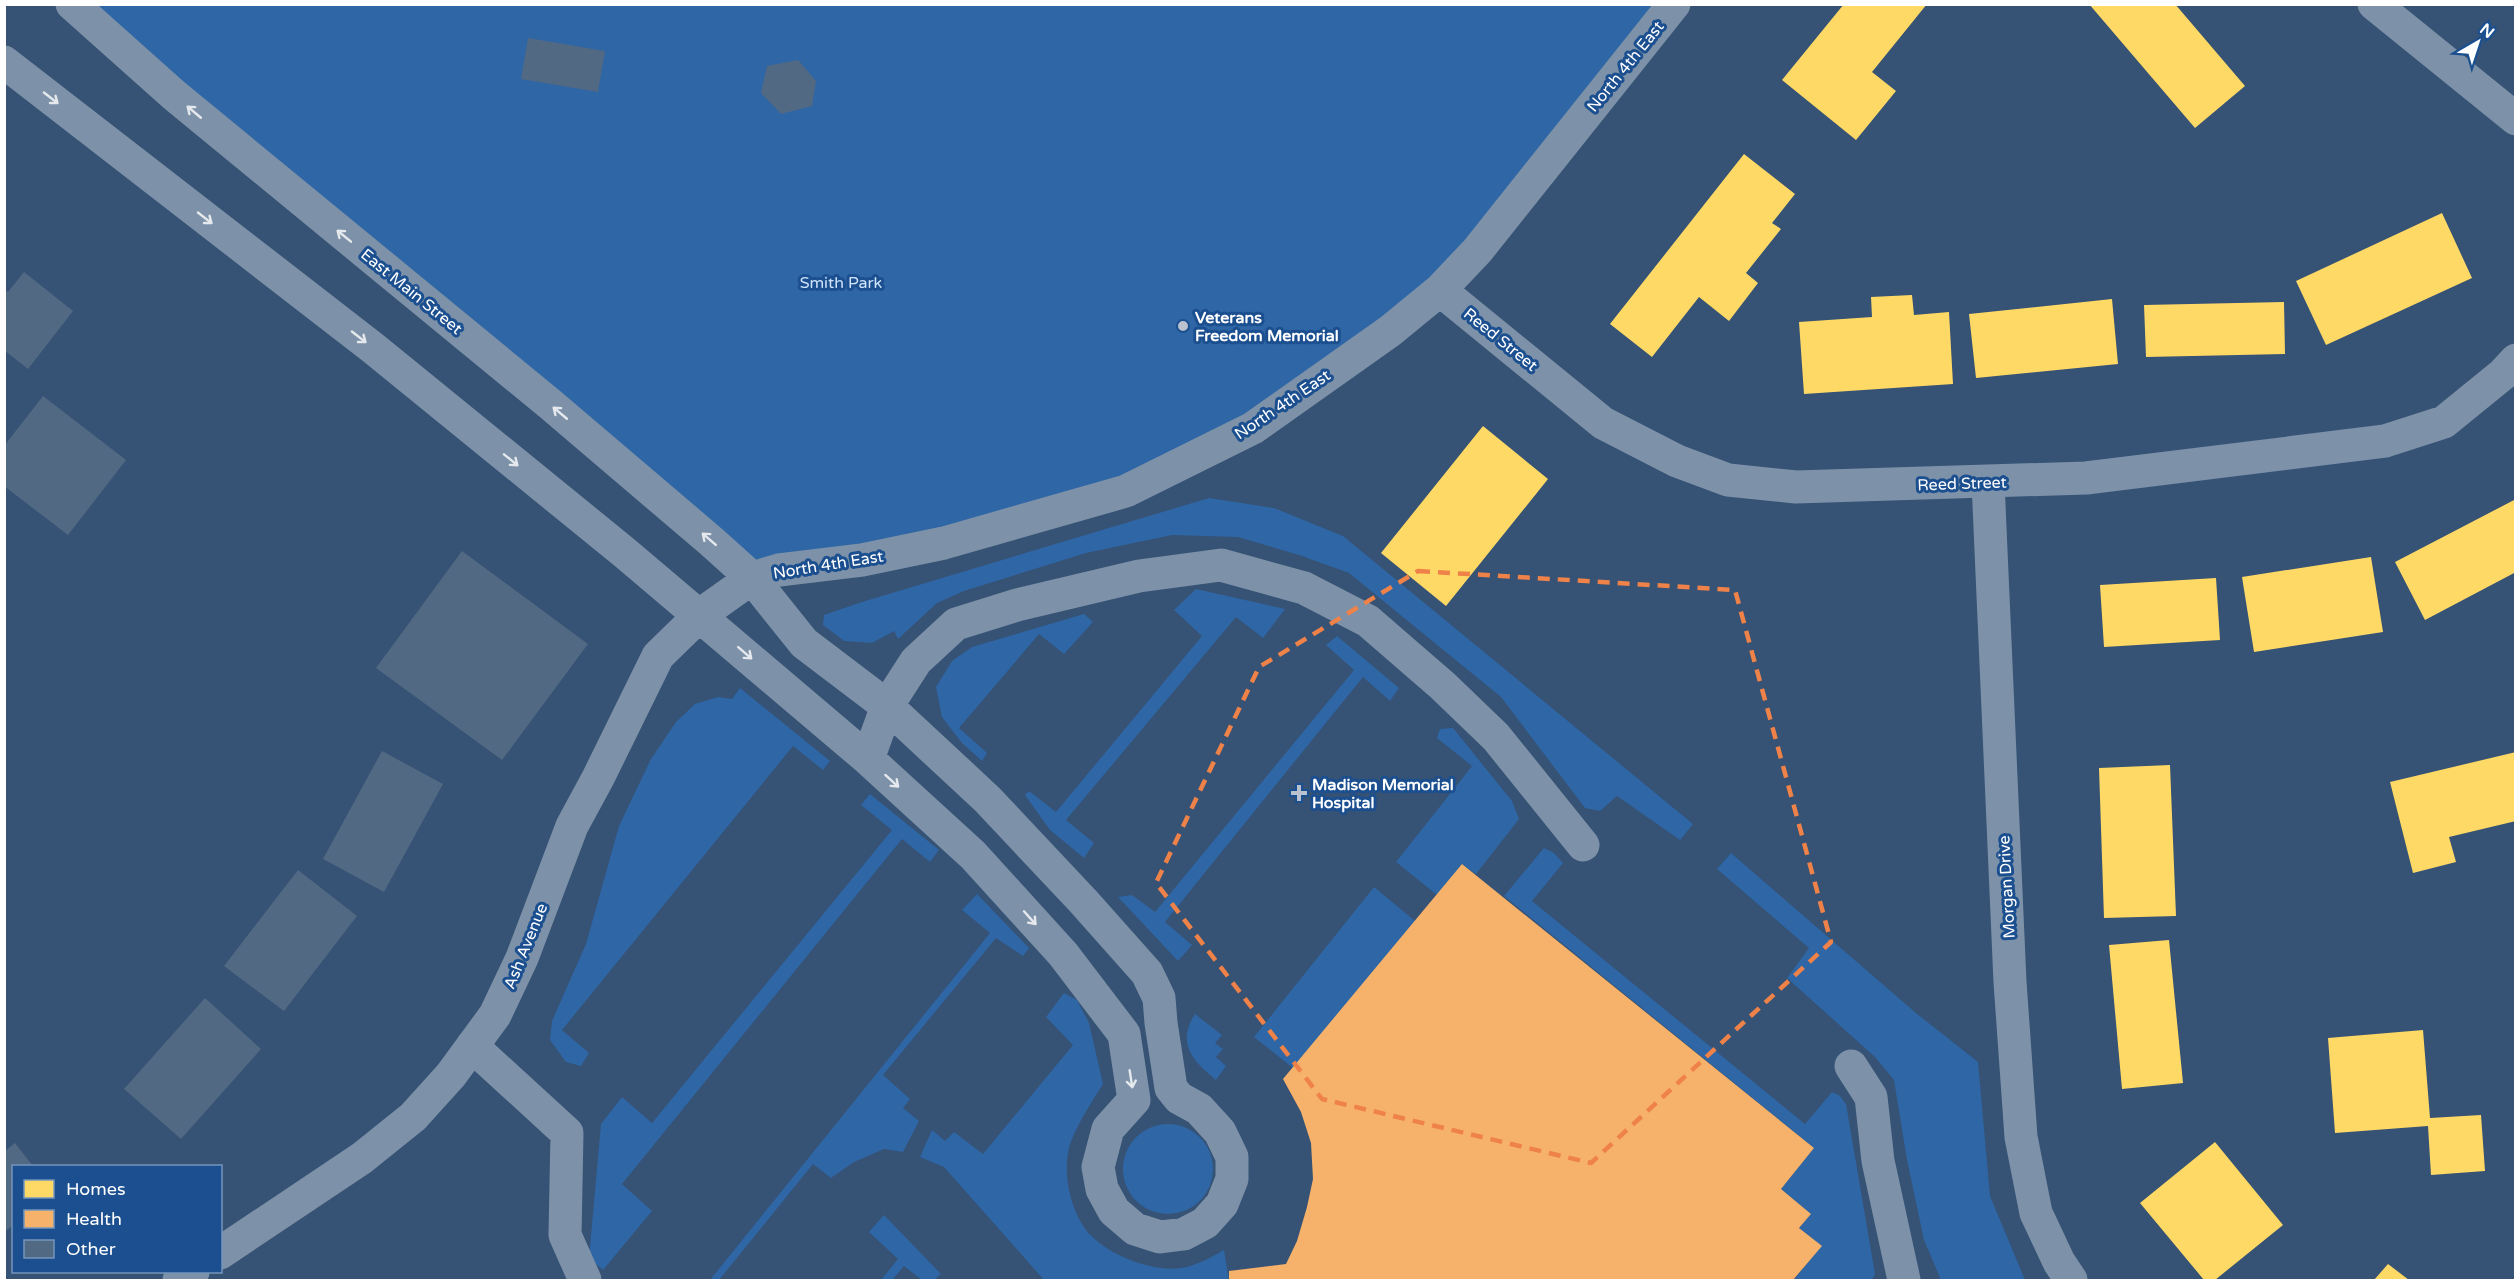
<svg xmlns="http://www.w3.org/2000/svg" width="2520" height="1285" viewBox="0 0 2520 1285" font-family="'Varela Round',sans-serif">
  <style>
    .green { fill: #2f66a5 }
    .homes { fill: #ffd966 }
    .health { fill: #f6b26b }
    .building { fill: #526984 }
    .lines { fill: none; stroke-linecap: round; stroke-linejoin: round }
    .minor { stroke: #7d92a8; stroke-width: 33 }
    .oneway { stroke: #e5e9ee }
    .marked { fill: none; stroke: #ee8249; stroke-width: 4.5; stroke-dasharray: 12 8; stroke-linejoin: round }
    .poi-dot { fill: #b9c2ce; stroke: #1b4f8f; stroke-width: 2 }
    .labels { text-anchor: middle; stroke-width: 6; stroke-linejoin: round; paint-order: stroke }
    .street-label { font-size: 16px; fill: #fff; stroke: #1b4f8f }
    .park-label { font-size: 16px; fill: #cfe3fa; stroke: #1b4f8f }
    .poi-label { font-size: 16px; font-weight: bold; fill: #fff; stroke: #1b4f8f; text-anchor: start }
  </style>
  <rect width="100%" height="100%" fill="#365274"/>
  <!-- green -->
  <path class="green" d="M 72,5 L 1674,5 L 1477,251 L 1253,428 L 944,543 L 748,560 Z
    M 1209,498 L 1274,508 L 1343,536 L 1693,824 L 1680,840 L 1617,796 L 1600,811 L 1585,808 L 1501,697 L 1349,573 L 1299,555 L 1238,537 L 1172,535 L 1086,553 L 964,591 L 937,603 L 898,639 L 894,631 L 872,643 L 844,641 L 823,625 L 824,615 L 862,602 Z
    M 1196,589 L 1285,609 L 1263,638 L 1236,617 L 1066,820 L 1094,843 L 1084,858 L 1050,830 L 1025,795 L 1029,791 L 1056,812 L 1202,636 L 1174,610 Z
    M 1084,614 L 1093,622 L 1064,654 L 1039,634 L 959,728 L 987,753 L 982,761 L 962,743 L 942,717 L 936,687 L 952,661 L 972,647 Z
    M 1337,636 L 1399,688 L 1390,701 L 1363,677 L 1165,922 L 1192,945 L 1178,961 L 1118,897 L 1132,895 L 1155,912 L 1354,670 L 1326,645 Z
    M 740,688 L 830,761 L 823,770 L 793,746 L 562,1030 L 589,1053 L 581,1066 L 566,1062 L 550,1040 L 552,1021 L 586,944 L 619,826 L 651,759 L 676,722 L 695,704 L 718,697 L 732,699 Z
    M 1453,728 L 1512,801 L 1519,819 L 1476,874 L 1462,864 L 1437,895 L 1396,862 L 1472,766 L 1437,738 L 1440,729 Z
    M 870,794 L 939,850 L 930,862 L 902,839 L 622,1184 L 652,1211 L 603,1270 L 589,1258 L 601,1124 L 622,1097 L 652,1123 L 892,830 L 861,805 Z
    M 1544,848 L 1554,853 L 1563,863 L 1532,901 L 1805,1124 L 1832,1092 L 1840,1096 L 1846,1104 L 1875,1274 L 1872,1280 L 1794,1280 L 1821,1246 L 1799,1228 L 1811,1214 L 1781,1189 L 1814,1148 L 1504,896 Z
    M 1731,853 L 1916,1013 L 1978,1062 L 1990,1196 L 2025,1280 L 1941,1280 L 1924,1240 L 1907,1160 L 1894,1080 L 1875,1057 L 1787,978 L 1809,948 L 1717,869 Z
    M 1374,887 L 1415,921 L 1293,1068 L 1254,1037 Z
    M 977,894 L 1029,948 L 1023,956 L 996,938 L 883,1075 L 910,1099 L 903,1108 L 919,1121 L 903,1152 L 884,1149 L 854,1162 L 831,1178 L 813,1164 L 719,1280 L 710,1280 L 990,933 L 962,910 Z
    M 1064,993 L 1077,1000 L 1089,1023 L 1103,1084 C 1092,1102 1071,1133 1068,1153 C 1064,1177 1070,1204 1082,1224 C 1098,1252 1151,1273 1182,1268 C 1197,1265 1210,1258 1224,1250 L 1229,1280 L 1044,1280 L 944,1167 L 920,1157 L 932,1130 L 945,1141 L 954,1132 L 983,1154 L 1073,1045 L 1046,1017 Z
    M 1195,1014 L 1222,1035 L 1215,1043 L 1223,1049 L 1216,1057 L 1226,1066 L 1216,1080 C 1193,1061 1176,1044 1195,1014 Z
    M1123 1169a45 45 0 1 1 90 0a45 45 0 1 1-90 0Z
    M 884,1215 L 941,1274 L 934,1280 L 922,1280 L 904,1266 L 892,1280 L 881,1280 L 898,1259 L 869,1232 Z"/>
  <!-- homes -->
  <path class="homes" d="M 1844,4 L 1927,4 L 1872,72 L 1896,91 L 1856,140 L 1782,80 Z
    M 2089,4 L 2175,4 L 2245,86 L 2195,128 Z
    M 1744,154 L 1795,194 L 1772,223 L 1781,229 L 1746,273 L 1758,283 L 1729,321 L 1699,297 L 1652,357 L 1610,324 Z
    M 2442,213 L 2472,278 L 2326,345 L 2296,281 Z
    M 1912,295 L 1914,315 L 1949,312 L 1953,384 L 1804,394 L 1799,322 L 1872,317 L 1871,297 Z
    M 2112,299 L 2118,364 L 1976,378 L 1969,314 Z
    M 2284,302 L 2285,354 L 2146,357 L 2144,305 Z
    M 1483,426 L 1548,479 L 1446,606 L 1381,553 Z
    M 2516,499 L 2516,572 L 2425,620 L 2395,562 Z
    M 2371,557 L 2383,632 L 2254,652 L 2242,577 Z
    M 2216,578 L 2220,640 L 2104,647 L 2100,585 Z
    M 2516,752 L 2516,821 L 2449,837 L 2456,862 L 2413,873 L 2390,782 Z
    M 2170,765 L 2176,916 L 2104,918 L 2099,768 Z
    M 2169,940 L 2183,1083 L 2122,1089 L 2109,945 Z
    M 2423,1030 L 2430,1118 L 2481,1115 L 2485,1171 L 2431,1175 L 2428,1126 L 2335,1133 L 2328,1038 Z
    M 2215,1142 L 2283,1225 L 2215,1280 L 2204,1280 L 2140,1203 Z
    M 2388,1264 L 2409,1280 L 2374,1280 Z"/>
  <!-- health -->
  <path class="health" d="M 1462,864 L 1814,1148 L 1781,1189 L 1811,1214 L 1799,1228 L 1822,1246 L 1793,1280 L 1229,1280 L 1229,1271 L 1286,1264 L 1297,1241 L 1307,1207 L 1313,1179 L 1311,1143 L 1301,1112 L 1283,1079 Z"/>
  <!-- building -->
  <path class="building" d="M 528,38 L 605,51 L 598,92 L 521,79 Z
    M 798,60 L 816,81 L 812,106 L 781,114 L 761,93 L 767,66 Z
    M 24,272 L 73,311 L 28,369 L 4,350 L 4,289 L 8,292 Z
    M 43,396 L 126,460 L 68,535 L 4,486 L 4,446 Z
    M 462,551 L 588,644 L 502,760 L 376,668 Z
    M 382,751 L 443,784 L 384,892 L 323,859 Z
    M 298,870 L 357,916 L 284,1011 L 224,966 Z
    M 205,998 L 261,1049 L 181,1139 L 124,1089 Z
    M 15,1143 L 33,1166 L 14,1166 L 14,1225 L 5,1231 L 5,1151 Z"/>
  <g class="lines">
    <!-- minor -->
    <path class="minor" d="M 2374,4 L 2516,119
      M 4,62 L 373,348 L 625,553 L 868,759 L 973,855 L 1063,954 L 1124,1034 L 1134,1100 L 1108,1129 L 1098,1167 L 1102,1189 L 1114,1211 L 1135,1229 L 1160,1237 L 1184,1234 L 1205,1223 L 1222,1204 L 1232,1179 L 1232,1157 L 1220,1132 L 1199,1109 L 1179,1098 L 1171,1088 L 1161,1023 L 1159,998 L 1147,973 L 1083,901 L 987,799 L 887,706 L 804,643 L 752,578 L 712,542 L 550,404 L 174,95 L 72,4
      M 1440,290 L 1603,423 L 1677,461 L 1728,480 L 1796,487 L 2086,478 L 2385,441 L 2444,422 L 2503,374 L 2516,360
      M 1988,482 L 2010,982 L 2021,1137 L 2036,1213 L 2059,1262 L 2071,1280
      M 868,759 L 887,706 L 916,661 L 956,624 L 1017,605 L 1139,576 L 1221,565 L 1304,588 L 1368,621 L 1443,686 L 1496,737 L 1583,845
      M 472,1046 L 567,1133 L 565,1235 L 585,1280
      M 1851,1066 L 1871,1097 L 1878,1161 L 1904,1280
      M 220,1253 L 362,1158 L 413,1117 L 451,1075 L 495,1015 L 522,958 L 572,826 L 598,778 L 658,656 L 700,615 L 752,578 L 779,570 L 862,560 L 944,543 L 1126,491 L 1253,428 L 1390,331 L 1440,290 L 1477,251 L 1674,4
      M 179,1280 L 193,1272"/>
  </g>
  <!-- one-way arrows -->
  <defs><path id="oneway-shaft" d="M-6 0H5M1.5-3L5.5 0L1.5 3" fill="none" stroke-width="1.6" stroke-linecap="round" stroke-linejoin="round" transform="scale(1.5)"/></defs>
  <g class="oneway">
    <use href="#oneway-shaft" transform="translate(51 98) rotate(38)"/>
    <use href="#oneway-shaft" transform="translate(194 112) rotate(-140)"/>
    <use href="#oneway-shaft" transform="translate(205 218) rotate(38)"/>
    <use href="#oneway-shaft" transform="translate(344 236) rotate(-141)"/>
    <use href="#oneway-shaft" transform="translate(359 337) rotate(38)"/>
    <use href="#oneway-shaft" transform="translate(560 413) rotate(-140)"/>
    <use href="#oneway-shaft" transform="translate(511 460) rotate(39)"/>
    <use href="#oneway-shaft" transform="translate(709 539) rotate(-139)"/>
    <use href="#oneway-shaft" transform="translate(745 653) rotate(41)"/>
    <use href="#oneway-shaft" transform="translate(892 781) rotate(42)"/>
    <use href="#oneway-shaft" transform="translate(1030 918) rotate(48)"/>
    <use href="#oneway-shaft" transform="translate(1131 1079) rotate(81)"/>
  </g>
  <!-- marked area -->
  <path class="marked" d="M 1418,571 L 1735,590 L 1831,942 L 1591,1163 L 1322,1099 L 1156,883 L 1259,667 Z"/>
  <!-- markers -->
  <g class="poi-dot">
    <circle cx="1183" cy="326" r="6"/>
    <path d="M1296 784h6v6h6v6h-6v6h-6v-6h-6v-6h6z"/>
  </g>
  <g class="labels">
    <!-- street labels -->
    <g class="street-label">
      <text transform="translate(1625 66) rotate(-51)" y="6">North 4th East</text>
      <text transform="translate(412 291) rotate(39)" y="6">East Main Street</text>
      <text transform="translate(1501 339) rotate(39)" y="6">Reed Street</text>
      <text transform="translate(1282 404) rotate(-34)" y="6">North 4th East</text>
      <text transform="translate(1962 483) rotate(-2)" y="6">Reed Street</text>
      <text transform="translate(828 564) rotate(-9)" y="6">North 4th East</text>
      <text transform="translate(2006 887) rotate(-93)" y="6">Morgan Drive</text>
      <text transform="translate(525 946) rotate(-68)" y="6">Ash Avenue</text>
    </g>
    <!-- park labels -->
    <g class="park-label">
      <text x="841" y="288">Smith Park</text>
    </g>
    <!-- poi labels -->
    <g class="poi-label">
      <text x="1195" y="323">Veterans<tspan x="1195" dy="18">Freedom Memorial</tspan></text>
      <text x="1312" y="790">Madison Memorial<tspan x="1312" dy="18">Hospital</tspan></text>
    </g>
  </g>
  <!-- border -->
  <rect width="2520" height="1285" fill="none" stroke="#ffffff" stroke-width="12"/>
  <!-- legend -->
  <rect x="12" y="1165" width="210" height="108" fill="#1b4f8f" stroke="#7695bc" stroke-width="1.5"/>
  <rect x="24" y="1180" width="30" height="18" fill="#ffd966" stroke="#7695bc" stroke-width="1.5"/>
  <text x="66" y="1195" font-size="18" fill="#ffffff">Homes</text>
  <rect x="24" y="1210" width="30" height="18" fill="#f6b26b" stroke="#7695bc" stroke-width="1.5"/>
  <text x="66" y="1225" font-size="18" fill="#ffffff">Health</text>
  <rect x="24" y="1240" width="30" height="18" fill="#526984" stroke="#7695bc" stroke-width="1.5"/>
  <text x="66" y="1255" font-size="18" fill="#ffffff">Other</text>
  <!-- north arrow -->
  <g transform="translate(2478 42) rotate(39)" stroke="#1b4f8f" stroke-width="4.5" paint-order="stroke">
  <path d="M0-4.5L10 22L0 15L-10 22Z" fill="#ffffff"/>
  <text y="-9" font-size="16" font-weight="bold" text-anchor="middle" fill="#ffffff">N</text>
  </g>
</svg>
